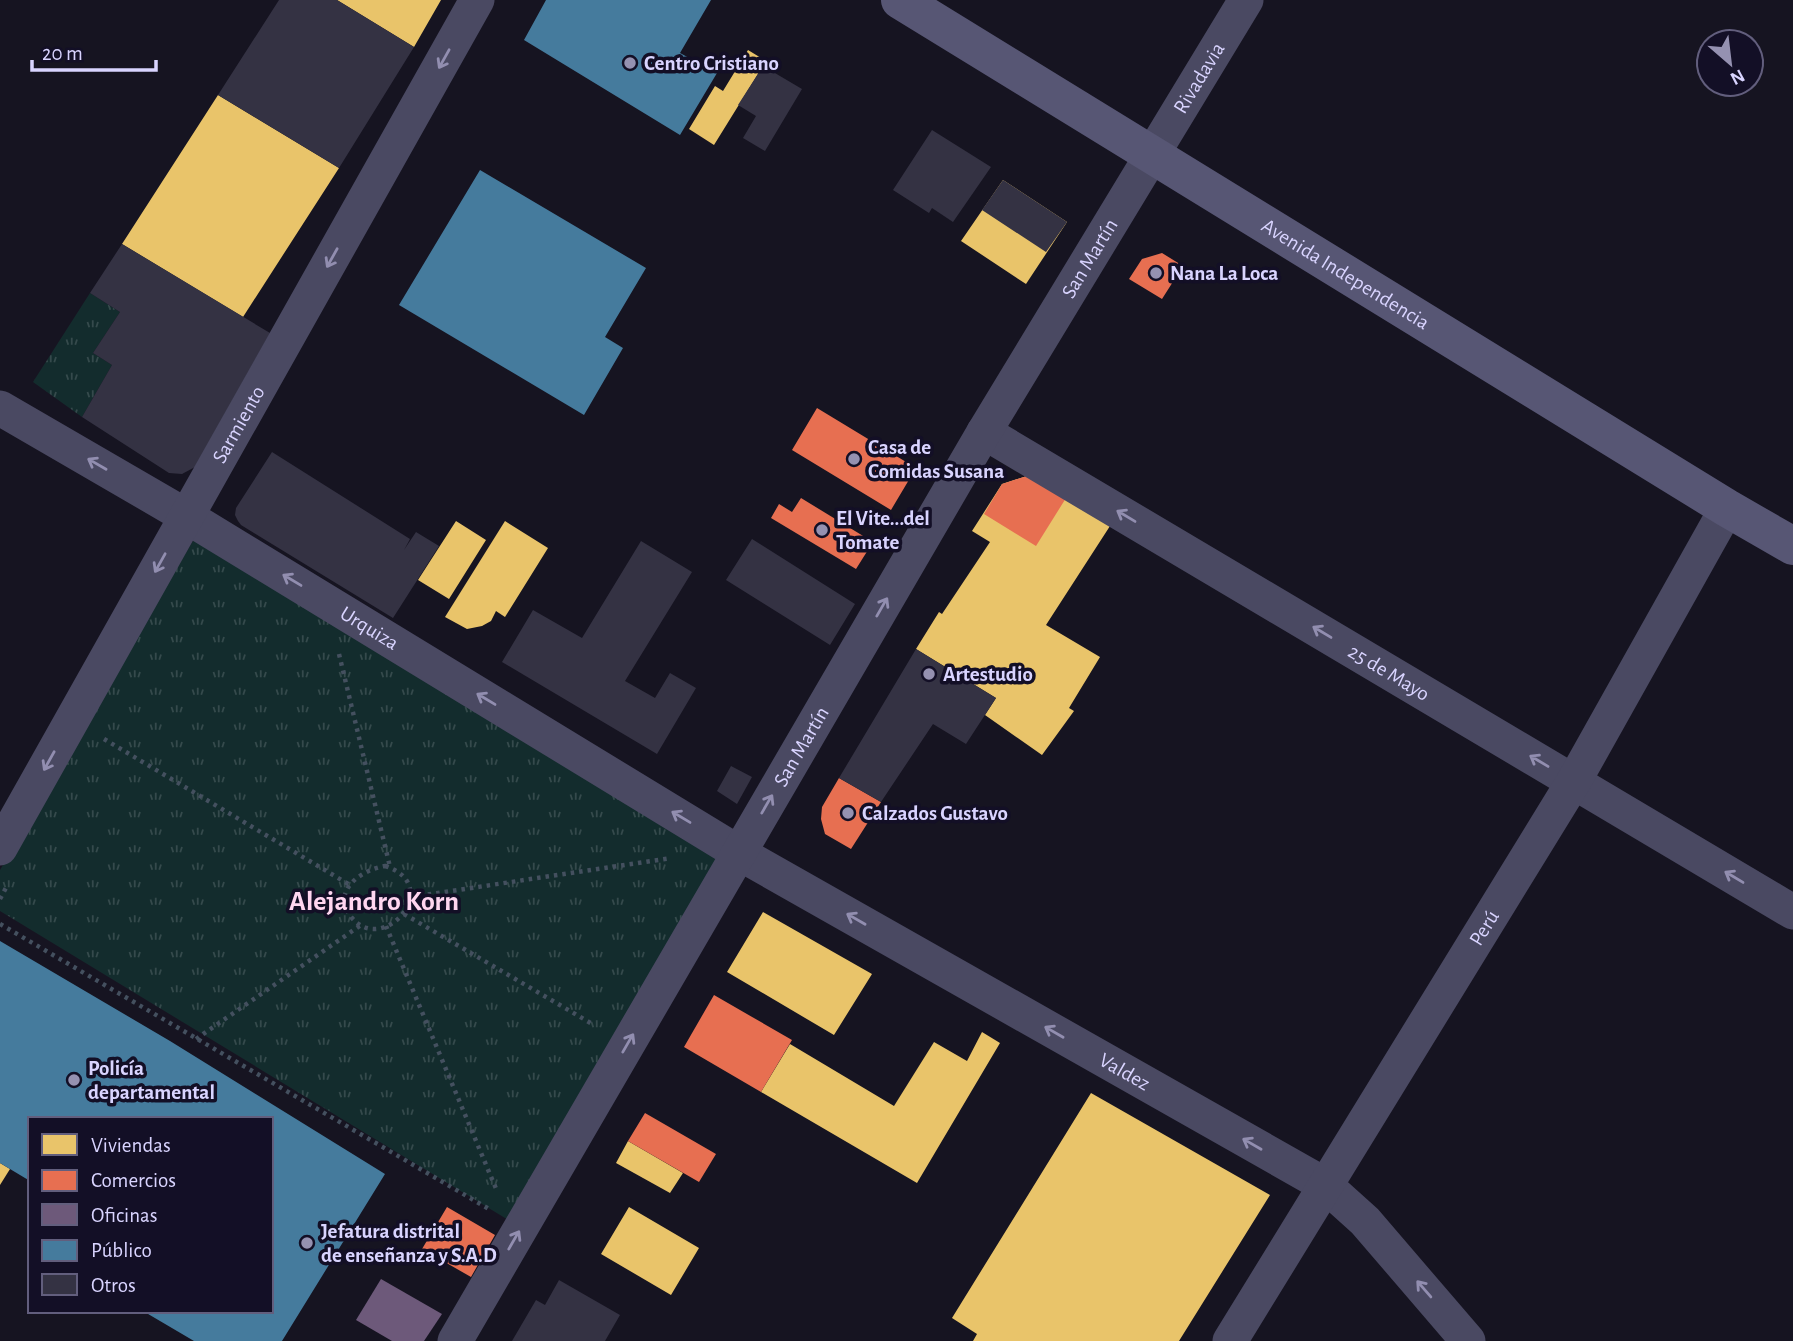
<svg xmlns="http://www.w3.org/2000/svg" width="1793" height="1341" viewBox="0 0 1793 1341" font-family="'Alegreya Sans',sans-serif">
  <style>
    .park { fill: url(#park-tufts) }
    .homes { fill: #e9c46a }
    .shops { fill: #e76f51 }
    .offices { fill: #6d597a }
    .public { fill: #457b9d }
    .building { fill: #343243 }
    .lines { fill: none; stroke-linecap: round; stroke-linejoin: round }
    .path { stroke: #44505f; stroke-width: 4.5; stroke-dasharray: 3.5 5; stroke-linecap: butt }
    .minor { stroke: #4a4962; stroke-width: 35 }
    .secondary { stroke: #575674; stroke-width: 38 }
    .oneway { stroke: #928eb0 }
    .poi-dot { fill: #9591b1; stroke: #130f26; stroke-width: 2.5 }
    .labels { text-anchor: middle; stroke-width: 7; stroke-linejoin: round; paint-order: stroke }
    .poi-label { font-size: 21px; font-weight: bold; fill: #d9d4ff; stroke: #130f26; text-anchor: start }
    .street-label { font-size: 21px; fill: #d9d4ff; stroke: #130f26 }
    .district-label { font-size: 28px; font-weight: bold; fill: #ffd6f0; stroke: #130f26 }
  </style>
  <defs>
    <pattern id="park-tufts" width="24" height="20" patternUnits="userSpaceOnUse" patternTransform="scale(1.75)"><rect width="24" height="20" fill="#132c2d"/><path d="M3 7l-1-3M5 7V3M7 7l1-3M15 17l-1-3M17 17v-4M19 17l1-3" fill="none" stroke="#354a4c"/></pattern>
  </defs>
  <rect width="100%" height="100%" fill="#161421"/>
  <!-- park -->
  <path class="park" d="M 90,293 L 120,312 L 93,353 L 112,365 L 82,417 L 33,382 Z
    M 194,539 L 739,853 L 510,1221 L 0,911 L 0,870 Z"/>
  <!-- homes -->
  <path class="homes" d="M 337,0 L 441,0 L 414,47 Z
    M 748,50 L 766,61 L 714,145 L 689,129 L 715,86 L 723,91 Z
    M 218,95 L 339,168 L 243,317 L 122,244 Z
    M 1003,180 L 1067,222 L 1026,284 L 961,241 Z
    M 1030,475 L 1110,526 L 1046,625 L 1100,657 L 1069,708 L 1074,711 L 1042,755 L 985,715 L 996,698 L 916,649 L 939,612 L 942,614 L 990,542 L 972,531 L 1002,484 Z
    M 456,521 L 486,540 L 449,599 L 418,580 Z
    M 505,521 L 548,548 L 505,617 L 496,611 L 491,621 L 482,626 L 467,629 L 445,617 Z
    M 763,912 L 872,974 L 834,1035 L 727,972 Z
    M 982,1032 L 1000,1043 L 917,1183 L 761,1092 L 790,1044 L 894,1106 L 934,1042 L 967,1061 Z
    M 1091,1093 L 1270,1195 L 1179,1341 L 973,1341 L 977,1334 L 952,1318 Z
    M 628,1141 L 683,1173 L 670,1193 L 616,1163 Z
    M 0,1163 L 10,1169 L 0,1185 Z
    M 629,1207 L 699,1248 L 671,1295 L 601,1254 Z"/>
  <!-- shops -->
  <path class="shops" d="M 1162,253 L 1183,266 L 1162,299 L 1129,279 L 1142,259 Z
    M 817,408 L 916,468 L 891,510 L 792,450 Z
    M 1030,475 L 1066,498 L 1036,546 L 984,514 L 1002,484 Z
    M 801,498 L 873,542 L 856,569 L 771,518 L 779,504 L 792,512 Z
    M 839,778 L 881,802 L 851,849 L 825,834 L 821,819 L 822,807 Z
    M 714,995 L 792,1040 L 761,1092 L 684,1047 Z
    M 645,1113 L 716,1154 L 699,1182 L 628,1141 Z
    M 447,1207 L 495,1235 L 471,1277 L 422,1249 Z"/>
  <!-- offices -->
  <path class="offices" d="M 381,1279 L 442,1314 L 424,1341 L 392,1341 L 356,1320 Z"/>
  <!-- public -->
  <path class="public" d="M 546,0 L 711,0 L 680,53 L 717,73 L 680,135 L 524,40 Z
    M 480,170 L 646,268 L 605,337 L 623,348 L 584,415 L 399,305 Z
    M 0,941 L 170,1041 L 385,1174 L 282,1341 L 194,1341 L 143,1311 L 271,1311 L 271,1119 L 30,1119 L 30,1181 L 0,1163 Z"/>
  <!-- building -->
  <path class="building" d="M 279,0 L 337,0 L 414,47 L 339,168 L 218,95 Z
    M 763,66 L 802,89 L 765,151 L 743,138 L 756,116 L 738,105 Z
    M 932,130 L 991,167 L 953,222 L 932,208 L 929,213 L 893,190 Z
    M 1003,180 L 1067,222 L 1046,252 L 982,210 Z
    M 122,244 L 270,333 L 195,467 L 182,474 L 169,473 L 82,417 L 112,365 L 93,353 L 120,312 L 90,293 Z
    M 272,452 L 410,539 L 404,550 L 416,532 L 439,546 L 393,618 L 241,525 L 238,521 L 235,515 L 236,508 Z
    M 752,539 L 855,604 L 830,645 L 726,580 Z
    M 641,541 L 692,572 L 625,681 L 655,698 L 670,673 L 696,688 L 657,754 L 502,662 L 533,610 L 582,638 Z
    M 916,649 L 996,698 L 966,744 L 933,724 L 881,802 L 839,778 Z
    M 731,766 L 752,777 L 737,804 L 717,791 Z
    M 559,1280 L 620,1315 L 605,1341 L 512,1341 L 536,1300 L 545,1305 Z"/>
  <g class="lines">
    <!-- path -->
    <path class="path" d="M 339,654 L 390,867
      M 104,739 L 350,885
      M 385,866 C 445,885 384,956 352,918 C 330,891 361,870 385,866 Z
      M 411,897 L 671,858
      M 0,899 L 8,884
      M 404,914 L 594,1025
      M 0,924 L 489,1209
      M 386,926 L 497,1191
      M 196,1039 L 361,925"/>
    <!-- minor -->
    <g class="minor">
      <path id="s1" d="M 0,408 L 186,516 L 739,853 L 1325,1185 L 1365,1221 L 1468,1341"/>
      <path id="s2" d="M 984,432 L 1793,912"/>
      <path id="s3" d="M 0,848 L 477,0"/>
      <path id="s4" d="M 455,1341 L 984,432 L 1246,0"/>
      <path id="s5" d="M 1230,1341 L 1574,781 L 1727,508"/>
    </g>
    <!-- secondary -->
    <path class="secondary" id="s6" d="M 900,0 L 1727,508 L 1793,546"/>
  </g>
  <!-- one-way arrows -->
  <defs><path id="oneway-shaft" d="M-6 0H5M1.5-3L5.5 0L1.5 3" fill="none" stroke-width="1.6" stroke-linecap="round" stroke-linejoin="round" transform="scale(1.75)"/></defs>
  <g class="oneway">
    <use href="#oneway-shaft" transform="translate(444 59) rotate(119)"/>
    <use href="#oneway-shaft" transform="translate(332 258) rotate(119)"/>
    <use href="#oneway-shaft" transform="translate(97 464) rotate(-150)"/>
    <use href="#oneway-shaft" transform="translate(1126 516) rotate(-149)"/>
    <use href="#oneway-shaft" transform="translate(160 563) rotate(119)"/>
    <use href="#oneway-shaft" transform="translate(292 580) rotate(-149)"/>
    <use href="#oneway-shaft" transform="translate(882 607) rotate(-60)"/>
    <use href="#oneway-shaft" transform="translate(1322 632) rotate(-149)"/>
    <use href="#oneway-shaft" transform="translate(486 699) rotate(-149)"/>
    <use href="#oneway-shaft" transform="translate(49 761) rotate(119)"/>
    <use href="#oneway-shaft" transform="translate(1539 761) rotate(-149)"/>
    <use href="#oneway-shaft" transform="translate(767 804) rotate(-60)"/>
    <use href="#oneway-shaft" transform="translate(681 817) rotate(-149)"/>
    <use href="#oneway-shaft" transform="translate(1734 877) rotate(-149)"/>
    <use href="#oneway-shaft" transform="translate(856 919) rotate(-150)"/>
    <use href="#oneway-shaft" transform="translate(1054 1032) rotate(-150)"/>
    <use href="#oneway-shaft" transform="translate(628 1043) rotate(-60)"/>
    <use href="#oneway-shaft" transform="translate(1252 1144) rotate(-150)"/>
    <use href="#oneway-shaft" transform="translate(514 1240) rotate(-60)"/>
    <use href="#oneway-shaft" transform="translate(1424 1289) rotate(-131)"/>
  </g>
  <!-- markers -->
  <g class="poi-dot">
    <circle cx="630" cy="63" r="7"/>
    <circle cx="1156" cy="273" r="7"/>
    <circle cx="854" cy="459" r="7"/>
    <circle cx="822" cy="530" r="7"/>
    <circle cx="929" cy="674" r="7"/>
    <circle cx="848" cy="813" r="7"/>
    <circle cx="74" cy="1080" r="7"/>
    <circle cx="307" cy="1243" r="7"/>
  </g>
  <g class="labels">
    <!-- poi labels -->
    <g class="poi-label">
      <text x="644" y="70">Centro Cristiano</text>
      <text x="1170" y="280">Nana La Loca</text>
      <text x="868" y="454">Casa de<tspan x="868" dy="24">Comidas Susana</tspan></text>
      <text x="836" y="525">El Vite...del<tspan x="836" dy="24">Tomate</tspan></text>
      <text x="943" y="681">Artestudio</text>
      <text x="862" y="820">Calzados Gustavo</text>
      <text x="88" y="1075">Policía<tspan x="88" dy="24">departamental</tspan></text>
      <text x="321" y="1238">Jefatura distrital<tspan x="321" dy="24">de enseñanza y S.A.D</tspan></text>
    </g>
    <!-- street labels -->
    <g class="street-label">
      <text dy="7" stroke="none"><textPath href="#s4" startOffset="1466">Rivadavia</textPath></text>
      <text dy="7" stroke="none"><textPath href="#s4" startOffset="1255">San Martín</textPath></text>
      <text dy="7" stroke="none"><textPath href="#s6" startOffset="523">Avenida Independencia</textPath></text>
      <text dy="7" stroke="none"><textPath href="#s3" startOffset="486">Sarmiento</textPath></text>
      <text dy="7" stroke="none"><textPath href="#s1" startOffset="430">Urquiza</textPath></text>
      <text dy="7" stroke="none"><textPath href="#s2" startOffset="471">25 de Mayo</textPath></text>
      <text dy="7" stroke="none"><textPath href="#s4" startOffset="688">San Martín</textPath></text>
      <text dy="7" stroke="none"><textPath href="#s5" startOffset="485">Perú</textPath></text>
      <text dy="7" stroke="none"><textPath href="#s1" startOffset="1306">Valdez</textPath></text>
    </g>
    <!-- district labels -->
    <g class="district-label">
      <text x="374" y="910">Alejandro Korn</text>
    </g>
  </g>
  <!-- legend -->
  <rect x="28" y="1117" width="245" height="196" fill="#130f26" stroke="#625e7d" stroke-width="2"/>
  <rect x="42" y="1134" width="35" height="21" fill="#e9c46a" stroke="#625e7d" stroke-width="2"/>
  <text x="91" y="1152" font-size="21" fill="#d9d4ff">Viviendas</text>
  <rect x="42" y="1170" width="35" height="21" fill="#e76f51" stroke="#625e7d" stroke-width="2"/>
  <text x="91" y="1187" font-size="21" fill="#d9d4ff">Comercios</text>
  <rect x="42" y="1204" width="35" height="21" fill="#6d597a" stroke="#625e7d" stroke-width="2"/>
  <text x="91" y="1222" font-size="21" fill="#d9d4ff">Oficinas</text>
  <rect x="42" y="1240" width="35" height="21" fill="#457b9d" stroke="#625e7d" stroke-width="2"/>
  <text x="91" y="1257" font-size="21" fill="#d9d4ff">Público</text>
  <rect x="42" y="1274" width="35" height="21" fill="#343243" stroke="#625e7d" stroke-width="2"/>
  <text x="91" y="1292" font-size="21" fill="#d9d4ff">Otros</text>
  <!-- north arrow -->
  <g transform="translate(1730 63) rotate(152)"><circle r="33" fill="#130f26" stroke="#625e7d" stroke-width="2"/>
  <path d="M0-5L12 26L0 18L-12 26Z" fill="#9591b1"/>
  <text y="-10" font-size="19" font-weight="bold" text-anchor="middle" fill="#d9d4ff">N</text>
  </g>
  <!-- scale -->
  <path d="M32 60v10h124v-10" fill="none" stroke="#d9d4ff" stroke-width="3.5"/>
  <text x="42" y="60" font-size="21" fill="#d9d4ff" stroke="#130f26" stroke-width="5" paint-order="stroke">20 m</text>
</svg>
